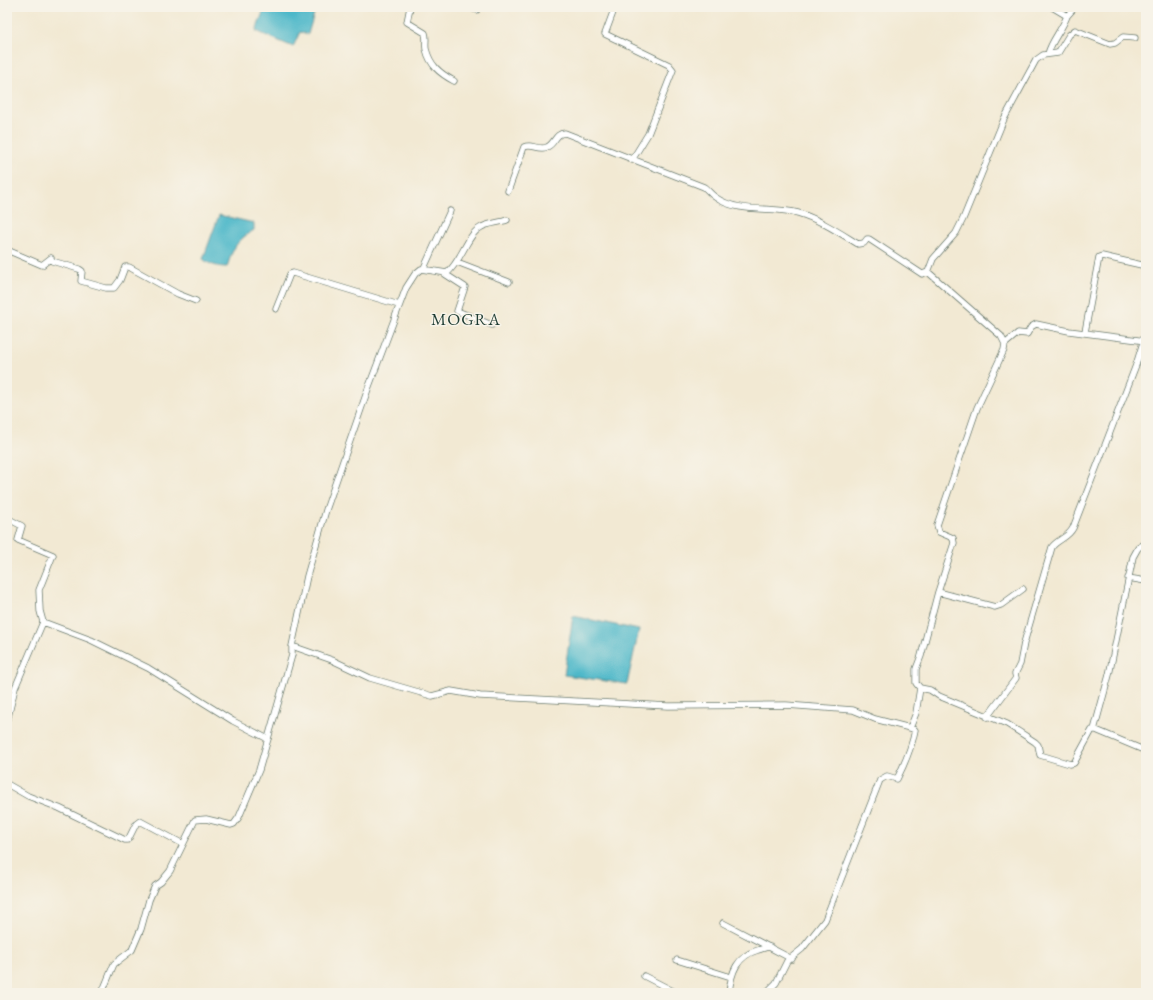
<svg xmlns="http://www.w3.org/2000/svg" width="1153" height="1000" viewBox="0 0 1153 1000" font-family="'EB Garamond',serif">
  <style>
    .water { fill: #4db8c9; stroke: #367a7e }
    .lines { fill: none; stroke-linecap: round; stroke-linejoin: round }
    .minor-casing { stroke: #69796c; stroke-width: 7 }
    .minor { stroke: #fff; stroke-width: 5.5 }
    .labels { text-anchor: middle; stroke-width: 3; stroke-linejoin: round; paint-order: stroke }
    .quarter-label { font-size: 17px; letter-spacing: 1px; fill: #1f3d34; stroke: #f7f3e8 }
  </style>
  <rect width="100%" height="100%" fill="#f7f3e8"/>
  <filter id="ink" filterUnits="userSpaceOnUse"><feTurbulence type="fractalNoise" baseFrequency=".025" numOctaves="2"/><feDisplacementMap in="SourceGraphic" scale="8" xChannelSelector="R" yChannelSelector="G"/><feConvolveMatrix kernelMatrix="1 2 1 2 8 2 1 2 1" color-interpolation-filters="sRGB"/></filter>
  <filter id="wash" filterUnits="userSpaceOnUse"><feTurbulence type="fractalNoise" baseFrequency=".012" numOctaves="4" result="noise"/><feDisplacementMap in="SourceGraphic" scale="16" xChannelSelector="R" yChannelSelector="G"/><feGaussianBlur stdDeviation="0.9" result="paint"/><feColorMatrix in="noise" values="0 0 0 0 0 0 0 0 0 0 0 0 0 0 0 0 0 1.4 0 .05"/><feComposite in="paint" operator="in"/></filter>
  <g filter="url(#wash)">
    <rect width="100%" height="100%" fill="#f2e9d3"/>
    <!-- water -->
    <path class="water" d="M 265,7 L 316,7 L 308,34 L 300,32 L 293,47 L 256,31 Z
      M 219,215 L 254,223 L 254,230 C 236,241 233,248 227,267 C 218,267 210,265 203,259 Z
      M 573,616 L 639,630 L 627,684 L 564,675 Z"/>
  </g>
  <g filter="url(#ink)">
    <g class="lines">
      <!-- minor casing -->
      <g class="minor-casing">
        <path id="minor" d="M 410,7 L 407,22 L 425,33 C 427,38 425,43 426,49 C 430,65 439,73 454,81
          M 467,7 L 477,10
          M 615,7 L 605,34 L 669,65 L 673,70 L 648,134 L 632,160
          M 1067,16 L 1075,7
          M 1048,54 C 1051,41 1062,30 1067,16 L 1052,7
          M 508,191 L 524,147 C 532,143 540,151 547,147 C 555,144 555,133 565,133 L 704,187 C 708,190 710,194 715,197 C 738,214 772,206 798,213 C 819,219 840,233 858,244 L 864,243 L 867,239 L 869,239 L 922,274 L 928,272 L 1001,336 L 1005,344 L 1004,350 L 977,408 L 937,525 L 939,532 L 953,538 L 954,543 L 938,592 L 921,656 L 916,669 L 916,683 L 920,688
          M 7,250 L 42,265 L 51,258 L 52,261 L 79,269 L 82,271 L 81,281 L 106,288 L 114,288 L 120,280 L 125,267 L 129,267 L 178,294 L 196,301
          M 457,262 L 509,282
          M 424,268 L 450,211
          M 928,272 L 933,259 L 956,233 L 963,219 L 1004,119 L 1036,60 L 1043,55 L 1058,53 L 1069,35 L 1075,30 L 1110,44 L 1115,43 L 1123,37 L 1135,38
          M 445,274 L 465,287 L 457,311 L 492,325
          M 276,309 L 290,274 L 293,273 L 399,305
          M 1085,332 L 1099,257 L 1102,256 L 1146,266
          M 1005,344 L 1018,333 L 1027,334 L 1031,327 L 1036,324 L 1069,331 L 1146,341
          M 7,518 L 22,526 L 18,540 L 53,555 L 39,590 L 40,611 L 43,622 L 91,640 L 148,668 L 233,721 L 268,739
          M 1128,578 L 1146,581
          M 938,592 L 995,607 L 1001,605 L 1023,589
          M 292,646 L 307,576 L 326,510 L 368,389 L 406,288 L 415,274 L 421,269 L 447,273 C 461,262 467,235 480,228 C 487,223 499,223 507,220
          M 8,717 L 15,688 L 43,622
          M 987,717 L 1016,678 L 1015,674 L 1020,664 L 1024,643 L 1052,547 C 1058,539 1068,538 1073,528 L 1136,365 L 1146,333
          M 1094,730 L 1109,675 L 1133,557 L 1138,548 L 1146,543
          M 7,784 L 28,796 L 59,808 L 125,840 L 128,840 L 136,824 L 140,821 L 183,844
          M 723,923 L 792,959
          M 677,960 L 731,977
          M 644,976 L 677,993
          M 102,993 L 114,964 L 132,950 L 141,929 L 149,900 L 155,886 L 161,882 L 170,871 L 195,820 L 206,819 L 231,825 L 234,824 L 239,817 L 259,770 L 292,655 L 292,646 L 332,660 L 370,678 L 432,696 L 451,691 L 480,696 L 668,706 L 786,705 L 853,710 L 875,719 L 910,728
          M 729,993 C 731,972 737,956 758,950 C 763,949 765,947 770,947
          M 766,993 L 776,983 L 787,961 L 802,949 L 825,920 L 880,780 L 887,776 L 897,779 C 905,763 912,747 915,730 L 910,728 L 916,713 L 920,688 L 930,690 L 939,696 L 1007,724 L 1035,742 L 1038,745 L 1040,755 L 1070,764 L 1074,763 L 1092,730 L 1096,730 L 1146,751"/>
      </g>
      <!-- minor -->
      <use href="#minor" class="minor"/>
    </g>
  </g>
  <g class="labels">
    <!-- quarter labels -->
    <g class="quarter-label">
      <text x="466" y="325">MOGRA</text>
    </g>
  </g>
  <!-- margin -->
  <rect width="1153" height="1000" fill="none" stroke="#f7f3e8" stroke-width="24"/>
</svg>
